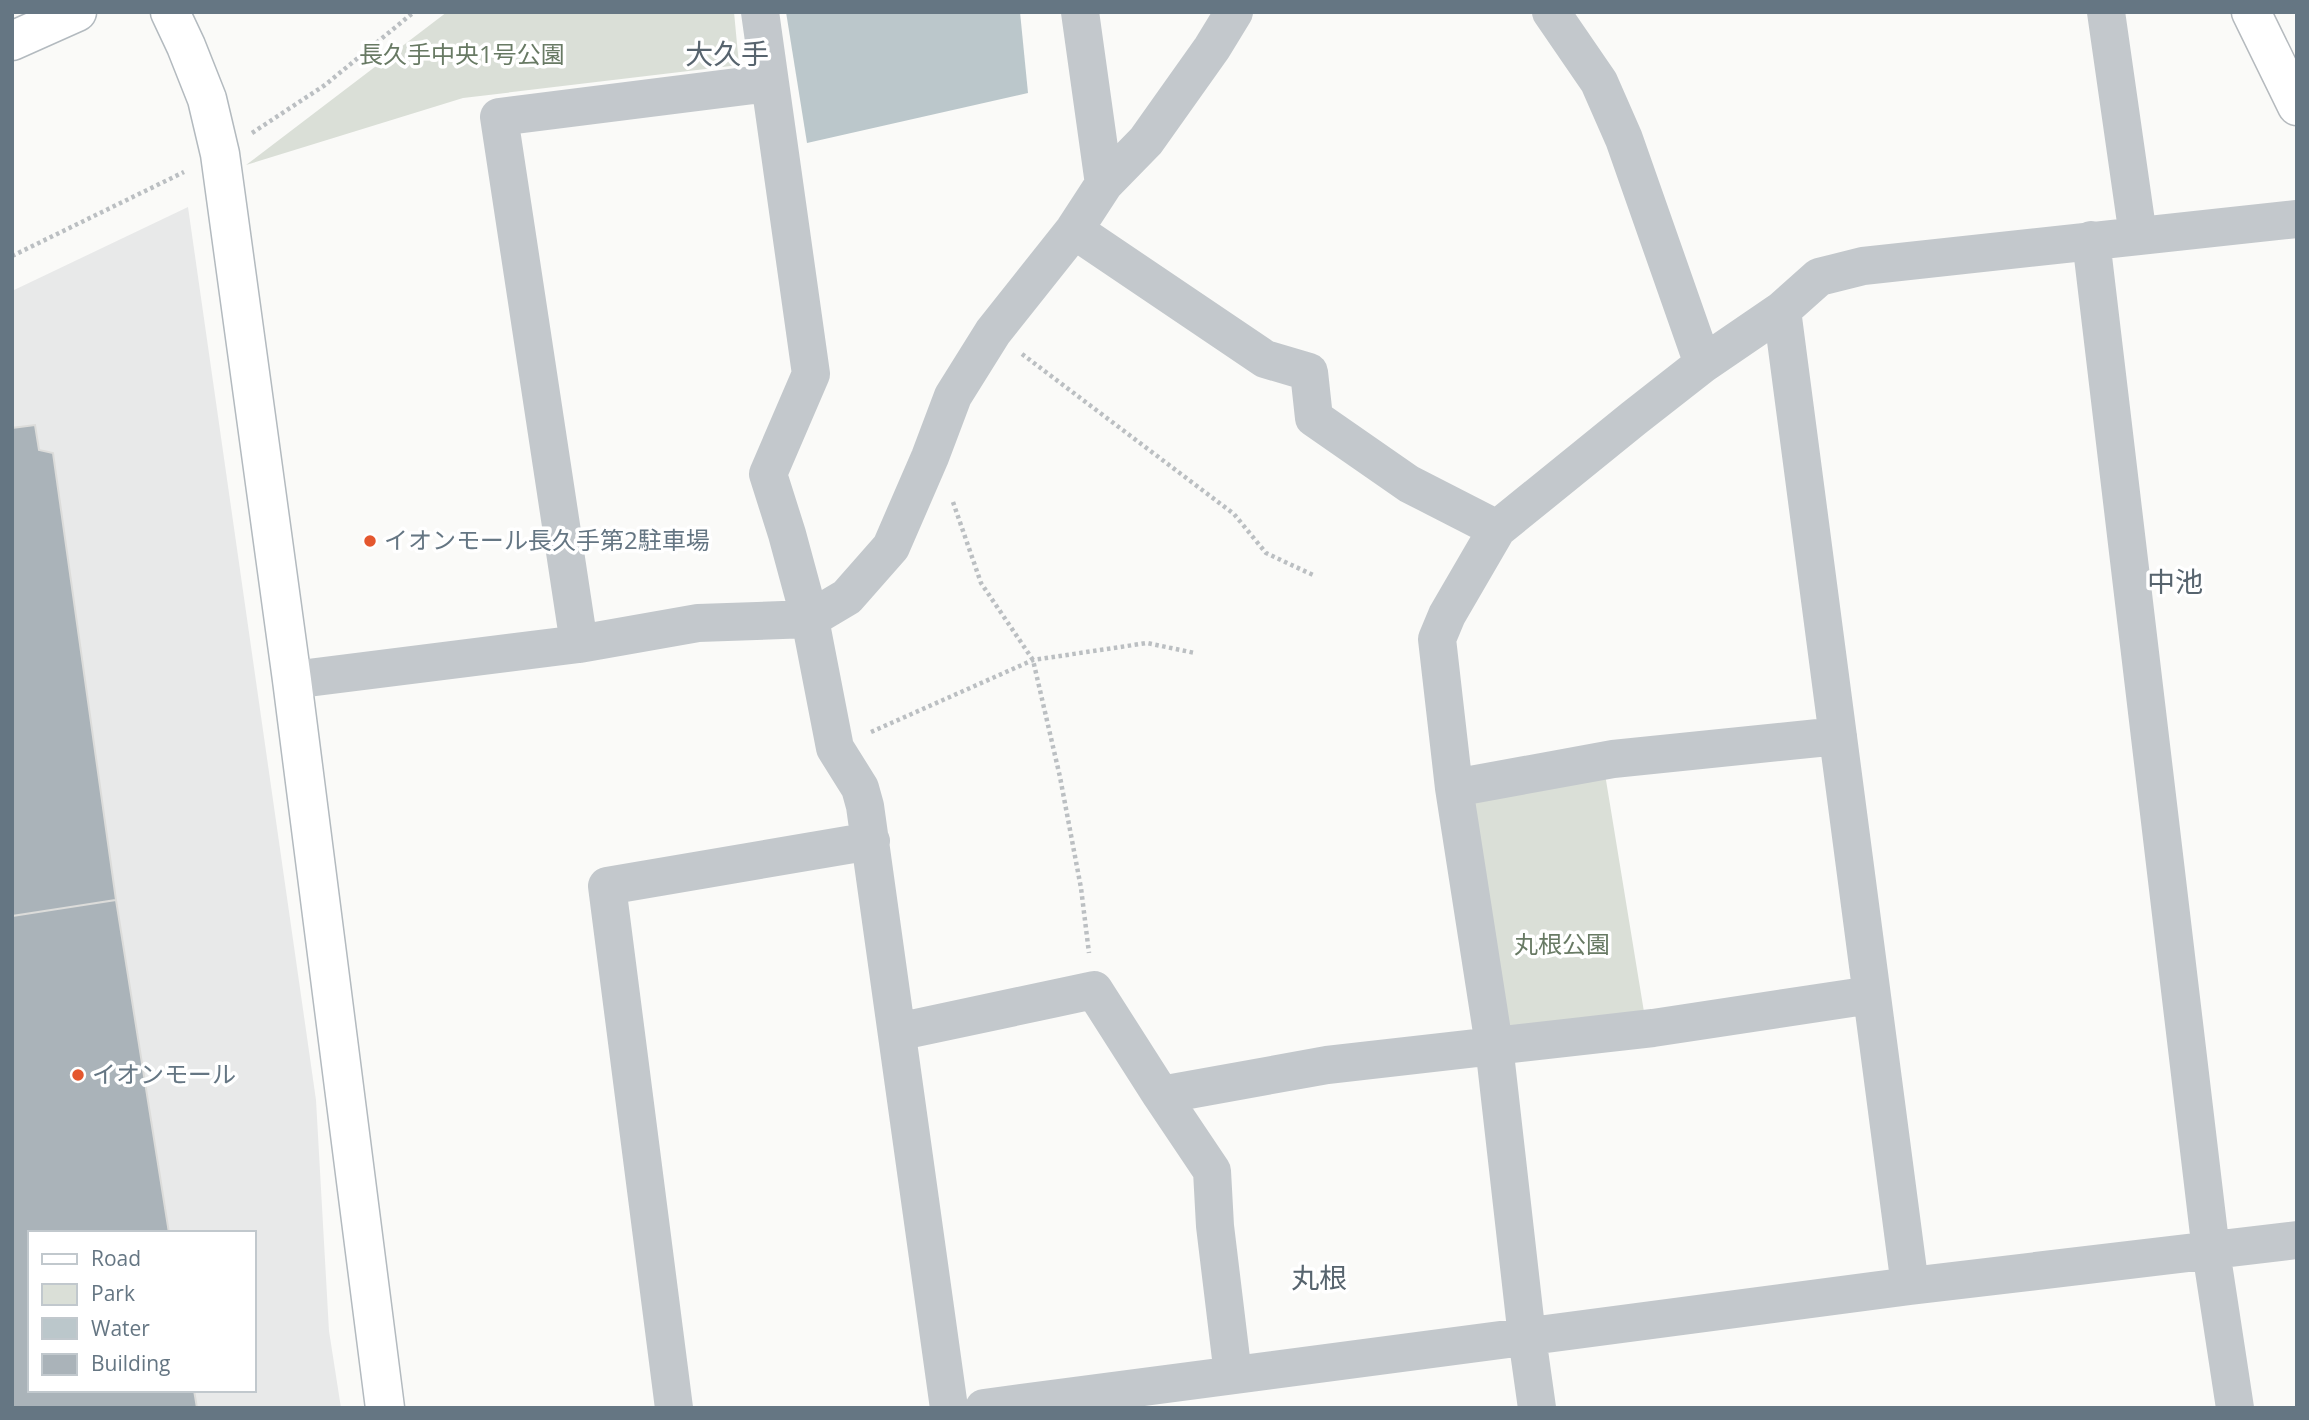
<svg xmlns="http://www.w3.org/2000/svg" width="2309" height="1420" viewBox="0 0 2309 1420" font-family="'Open Sans','Noto Sans JP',sans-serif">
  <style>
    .built { fill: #e8e9e9; fill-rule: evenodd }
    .green { fill: #dadfd7 }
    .water { fill: #bbc7cb }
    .building { fill: #aab3b9; stroke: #dcdcda; stroke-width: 2 }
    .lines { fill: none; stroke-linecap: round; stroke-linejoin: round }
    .secondary-casing { stroke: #b3babf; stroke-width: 41 }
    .primary-casing { stroke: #b5babe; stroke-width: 41 }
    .path { stroke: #bbbfc2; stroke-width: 4.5; stroke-dasharray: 3.5 3.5; stroke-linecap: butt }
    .street { stroke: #c3c8cc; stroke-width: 38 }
    .secondary { stroke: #fff; stroke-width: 38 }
    .primary { stroke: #fff; stroke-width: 38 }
    .poi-dot { fill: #e4572e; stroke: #fff; stroke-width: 2.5 }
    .labels { text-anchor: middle; stroke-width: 7; stroke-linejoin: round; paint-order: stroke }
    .park-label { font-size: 24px; fill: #687a64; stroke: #fff }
    .poi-label { font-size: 24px; fill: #657683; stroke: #fff; text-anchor: start }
    .quarter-label { font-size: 28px; fill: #57646e; stroke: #fff }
  </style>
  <rect width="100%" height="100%" fill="#fafaf8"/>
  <!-- built -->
  <path class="built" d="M 188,207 L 316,1100 L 329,1331 L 341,1408 L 12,1408 L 12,291 ZM 30,1233 L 254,1233 L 254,1390 L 30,1390 Z"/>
  <!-- green -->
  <path class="green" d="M 447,12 L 734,12 L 739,65 L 463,98 L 246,165 Z
    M 1605,774 L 1644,1012 L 1504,1030 L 1471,793 Z"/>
  <!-- water -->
  <path class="water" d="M 786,12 L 1020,12 L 1028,93 L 807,143 Z"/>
  <!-- building -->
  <path class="building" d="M 35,425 L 39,450 L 53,453 L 116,900 L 12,916 L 12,428 Z
    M 116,900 L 169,1233 L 30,1233 L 30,1390 L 194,1390 L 197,1408 L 12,1408 L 12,916 Z"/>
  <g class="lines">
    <!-- secondary casing -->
    <g class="secondary-casing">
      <path id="secondary" d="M 170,12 L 186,46 L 207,99 L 220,154 L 292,680 L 385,1408
        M 12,41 L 77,12"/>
    </g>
    <!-- primary casing -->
    <g class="primary-casing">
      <path id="primary" d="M 2251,12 L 2297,106"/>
    </g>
    <!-- path -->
    <path class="path" d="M 252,133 L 325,85 L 414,12
      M 12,256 L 184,172
      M 1022,354 L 1234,514 L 1266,553 L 1313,575
      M 953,502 L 981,583 L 1033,660 L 1060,777 L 1081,888 L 1089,953
      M 871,732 L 1033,660 L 1147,643 L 1195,653"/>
    <!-- street -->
    <path class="street" d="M 760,12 L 811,374 L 768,474 L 787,534 L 810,619 L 835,748 L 860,788 L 865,806 L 949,1408
      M 1080,12 L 1104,184
      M 1551,12 L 1599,82 L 1624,139 L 1703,364
      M 2106,12 L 2138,236
      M 1074,230 L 1265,359 L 1309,372 L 1314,418 L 1409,484 L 1497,529
      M 2091,240 L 2211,1251 L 2235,1408
      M 1782,310 L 1910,1286
      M 579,644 L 499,117 L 769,83
      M 292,680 L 579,644 L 698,623 L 810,619 L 847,597 L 891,547 L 930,457 L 953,396 L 993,332 L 1074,230 L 1104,184 L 1146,141 L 1212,48 L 1234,12
      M 1454,788 L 1613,759 L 1838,736
      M 897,1032 L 1094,990 L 1161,1095
      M 1233,1375 L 1215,1226 L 1212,1171 L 1161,1095 L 1327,1065 L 1653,1028 L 1871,995
      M 674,1408 L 607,886 L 871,841
      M 984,1408 L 1910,1286 L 2297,1240
      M 1537,1408 L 1527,1337 L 1494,1045 L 1454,788 L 1437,639 L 1447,615 L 1497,529 L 1634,418 L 1703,364 L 1782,310 L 1819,277 L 1863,266 L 2297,219"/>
    <!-- secondary -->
    <use href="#secondary" class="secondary"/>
    <!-- primary -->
    <use href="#primary" class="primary"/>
  </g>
  <!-- markers -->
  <g class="poi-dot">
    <circle cx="370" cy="541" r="7"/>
    <circle cx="78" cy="1075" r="7"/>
  </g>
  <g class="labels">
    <!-- park labels -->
    <g class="park-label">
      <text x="462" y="63">長久手中央1号公園</text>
      <text x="1562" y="953">丸根公園</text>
    </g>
    <!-- poi labels -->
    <g class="poi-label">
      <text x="384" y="549">イオンモール長久手第2駐車場</text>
      <text x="92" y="1083">イオンモール</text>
    </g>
    <!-- quarter labels -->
    <g class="quarter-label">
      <text x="727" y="64">大久手</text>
      <text x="2175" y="592">中池</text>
      <text x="1319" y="1288">丸根</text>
    </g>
  </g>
  <!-- border -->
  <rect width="2309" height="1420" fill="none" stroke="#657683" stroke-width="28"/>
  <!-- legend -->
  <rect x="28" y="1231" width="228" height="161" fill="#ffffff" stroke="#c1c8cd" stroke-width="2"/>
  <rect x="42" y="1254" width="35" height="10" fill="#ffffff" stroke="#c1c8cd" stroke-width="2"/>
  <text x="91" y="1266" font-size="21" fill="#657683">Road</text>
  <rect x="42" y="1284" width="35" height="21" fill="#dadfd7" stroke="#c1c8cd" stroke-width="2"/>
  <text x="91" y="1301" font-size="21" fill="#657683">Park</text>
  <rect x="42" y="1318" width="35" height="21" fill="#bbc7cb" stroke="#c1c8cd" stroke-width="2"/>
  <text x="91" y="1336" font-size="21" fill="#657683">Water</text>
  <rect x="42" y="1354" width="35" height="21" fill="#aab3b9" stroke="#c1c8cd" stroke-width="2"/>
  <text x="91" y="1371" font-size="21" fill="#657683">Building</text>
</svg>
